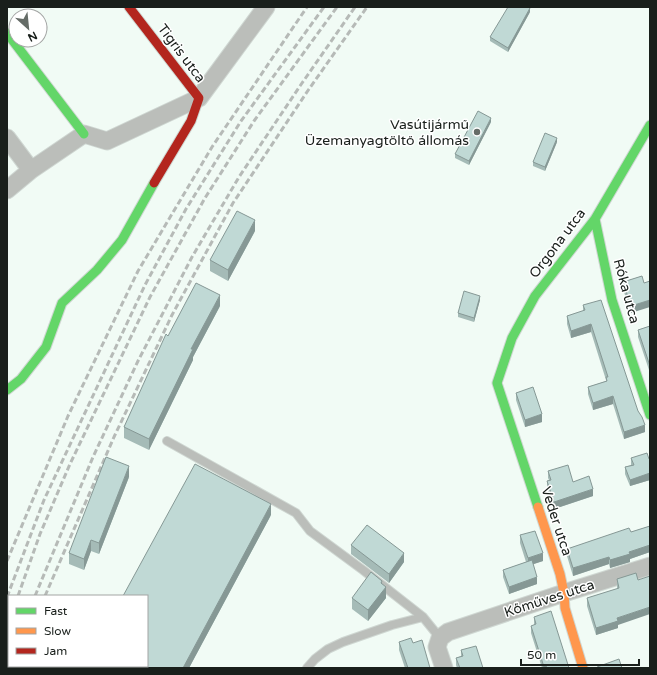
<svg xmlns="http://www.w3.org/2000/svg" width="657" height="675" viewBox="0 0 657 675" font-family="'Varela Round',sans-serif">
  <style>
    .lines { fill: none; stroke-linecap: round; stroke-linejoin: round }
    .lane-casing { stroke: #cfd7d2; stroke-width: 10 }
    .street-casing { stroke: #cfd7d2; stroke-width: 19 }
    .fast-casing { stroke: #cfd7d2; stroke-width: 11 }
    .slow-casing { stroke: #cfd7d2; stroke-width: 11 }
    .jam-casing { stroke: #cfd7d2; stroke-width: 11 }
    .lane { stroke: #bbbeba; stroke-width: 8 }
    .street { stroke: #bbbeba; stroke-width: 17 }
    .fast { stroke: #63d668; stroke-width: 9 }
    .slow { stroke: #ff974d; stroke-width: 9 }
    .jam { stroke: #b3261e; stroke-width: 9 }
    .rail { stroke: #b6bab7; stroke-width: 3; stroke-dasharray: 6 3; stroke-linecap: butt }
    .wall { fill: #a5bbb7 }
    .shaded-wall { fill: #869895 }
    .building { fill: #c0d9d5; stroke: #869895 }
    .poi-dot { fill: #656c67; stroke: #fff; stroke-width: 1.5 }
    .labels { text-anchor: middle; stroke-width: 3; stroke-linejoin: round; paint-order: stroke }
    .street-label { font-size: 14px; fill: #191f1b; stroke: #fff }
    .poi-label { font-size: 14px; fill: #191f1b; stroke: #fff; text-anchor: end }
  </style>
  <rect width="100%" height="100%" fill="#f1fbf5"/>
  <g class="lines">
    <!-- lane casing -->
    <g class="lane-casing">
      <path id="lane" d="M 167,441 L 296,513 L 310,531 L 363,570 L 423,617 L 440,638
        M 307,668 L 315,659 L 328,649 L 343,642 L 392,625 L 423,617"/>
    </g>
    <!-- street casing -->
    <g class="street-casing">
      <path id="street" d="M 7,138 L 31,170
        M 7,190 L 31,170 L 84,134 L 107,141 L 199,98 L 266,7
        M 444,668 L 437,647 L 440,638 L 448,632 L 564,593 L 650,566"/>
    </g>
    <!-- fast casing -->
    <g class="fast-casing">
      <path id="fast" d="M 7,33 L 84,134
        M 595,219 L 612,300 L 650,415
        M 7,390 L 21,379 L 46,347 L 62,303 L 97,270 L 122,240 L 154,183
        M 538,507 L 497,383 L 512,338 L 535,296 L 595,219 L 650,125"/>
    </g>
    <!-- slow casing -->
    <g class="slow-casing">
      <path id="slow" d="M 538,507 L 560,574 L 564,593 L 565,608 L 583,668"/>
    </g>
    <!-- jam casing -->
    <g class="jam-casing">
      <path id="jam" d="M 129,7 L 199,98 L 191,121 L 154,183"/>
    </g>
    <!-- lane -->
    <use href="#lane" class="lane"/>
    <!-- street -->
    <use href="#street" class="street"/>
    <!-- fast -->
    <use href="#fast" class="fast"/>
    <!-- slow -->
    <use href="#slow" class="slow"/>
    <!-- jam -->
    <use href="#jam" class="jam"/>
    <!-- rail -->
    <path class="rail" d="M 7,561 L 68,416 L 138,271 L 212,147 L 307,7
      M 18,596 L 40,534 L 70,464 L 150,297 L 205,198 L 254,121 L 337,7
      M 35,596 L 93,457 L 138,361 L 192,257 L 239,177 L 300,86 L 355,7
      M 45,596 L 114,437 L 172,315 L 233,203 L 309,89 L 367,7
      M 7,597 L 44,500 L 145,285 L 186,209 L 241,121 L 324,7
      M 7,626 L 9,621
      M 10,668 L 10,666
      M 20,668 L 21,666"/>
  </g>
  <!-- wall -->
  <path class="wall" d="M 530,12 L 508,52 L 490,41 L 490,37 Z
    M 491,122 L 469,165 L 455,158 L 455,154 Z
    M 557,142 L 545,171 L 533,166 L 533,162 Z
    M 255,231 L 228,281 L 210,271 L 210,260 Z
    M 642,276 L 631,313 L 623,289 L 623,282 Z
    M 480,300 L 474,322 L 458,317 L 458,313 Z
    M 583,305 L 645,432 L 624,439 L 613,404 L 593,410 L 588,394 L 588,387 L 606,381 L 606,380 L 591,332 L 571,338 L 567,324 L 567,316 L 583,311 Z
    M 220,306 L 193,357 L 193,360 L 149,450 L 124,438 L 124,427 L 168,336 Z
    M 650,326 L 650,373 L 638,337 L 638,330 Z
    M 516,393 L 542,422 L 525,427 L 516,400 Z
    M 631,458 L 650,459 L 650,480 L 630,486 L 625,474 L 625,467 L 631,465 Z
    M 548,471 L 573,482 L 593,496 L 554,509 L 547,488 L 547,481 L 549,480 L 548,478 Z
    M 129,477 L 99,554 L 91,551 L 84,570 L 69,564 L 69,553 Z
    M 271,515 L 189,668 L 90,668 L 90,666 L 147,666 Z
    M 650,526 L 650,552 L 630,559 L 630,562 L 610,568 L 609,564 L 573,576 L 567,556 L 567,549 L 631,532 Z
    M 520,535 L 543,561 L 533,564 L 537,584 L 509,594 L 503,577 L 503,570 L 526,562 L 520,543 Z
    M 351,545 L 404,562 L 389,583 L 351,554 Z
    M 636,573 L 618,625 L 618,628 L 596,635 L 587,606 L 587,598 L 617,589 L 617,579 Z
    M 382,584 L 386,598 L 368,621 L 352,609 L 352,598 Z
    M 534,617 L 569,668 L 542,668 L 531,633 L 531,626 L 534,625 Z
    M 399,642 L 413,643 L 430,668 L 405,668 L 399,650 Z
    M 461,650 L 483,668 L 457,668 L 456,665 L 456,658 L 461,656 Z"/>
  <!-- shaded-wall -->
  <path class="shaded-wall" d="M 530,8 L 530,12 L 508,52 L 508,48 Z
    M 491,118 L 491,122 L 469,165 L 469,161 Z
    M 557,138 L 557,142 L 545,171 L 545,167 Z
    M 255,220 L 255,231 L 228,281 L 228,270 Z
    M 220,295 L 220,306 L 193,357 L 193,360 L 149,450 L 149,439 L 191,349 Z
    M 480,296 L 480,300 L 474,322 L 474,318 Z
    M 650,300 L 650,307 L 631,313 L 631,306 Z
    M 591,324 L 591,332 L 571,338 L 571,331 Z
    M 613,396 L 613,404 L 593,410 L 593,403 Z
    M 542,414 L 542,422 L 525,427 L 525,420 Z
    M 645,425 L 645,432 L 624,439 L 624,432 Z
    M 129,466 L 129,477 L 99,554 L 99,543 Z
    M 650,473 L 650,480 L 630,486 L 630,480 Z
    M 593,489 L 593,496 L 554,509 L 554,502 Z
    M 271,504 L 271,515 L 189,668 L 183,668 Z
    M 91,540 L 91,551 L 84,570 L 84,559 Z
    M 650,545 L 650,552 L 630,559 L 630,562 L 610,568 L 610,560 L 629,552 Z
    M 404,553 L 404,562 L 389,583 L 389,574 Z
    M 543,553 L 543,561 L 528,566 L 528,558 Z
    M 609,557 L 609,564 L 573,576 L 573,568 Z
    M 537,577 L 537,584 L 509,594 L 509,587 Z
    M 382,581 L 382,592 L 386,587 L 386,598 L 368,621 L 368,610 Z
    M 650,607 L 650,614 L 618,625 L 618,628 L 596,635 L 596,628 L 617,618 Z"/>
  <!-- building -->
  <path class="building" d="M 508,7 L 528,7 L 530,8 L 508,48 L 490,37 Z
    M 478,111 L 491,118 L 469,161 L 455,154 Z
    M 545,133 L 557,138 L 545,167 L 533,162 Z
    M 237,211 L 255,220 L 228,270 L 210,260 Z
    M 642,276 L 644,283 L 650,281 L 650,300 L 631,306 L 623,282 Z
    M 196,283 L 220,295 L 191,349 L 193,349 L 149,439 L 124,427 L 166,334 L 168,336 Z
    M 464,291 L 480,296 L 474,318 L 458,313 Z
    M 601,300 L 638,411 L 642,417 L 645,425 L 624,432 L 613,396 L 593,403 L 588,387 L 607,381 L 606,377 L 608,377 L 591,324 L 571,331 L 567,316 L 585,310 L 583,305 Z
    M 650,326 L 650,366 L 638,330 Z
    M 533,387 L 542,414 L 525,420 L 516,393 Z
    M 647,453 L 649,459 L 650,459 L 650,473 L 630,480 L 625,467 L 634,465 L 631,458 Z
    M 106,457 L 129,466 L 99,543 L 91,540 L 84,559 L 69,553 Z
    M 195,464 L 271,504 L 183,668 L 109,668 L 105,666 L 147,666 L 147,596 L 123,596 Z
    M 568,465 L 573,482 L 589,476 L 593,489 L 554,502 L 547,481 L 551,480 L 548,471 Z
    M 367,525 L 404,553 L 389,574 L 351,545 Z
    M 650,526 L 650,545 L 629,552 L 630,554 L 610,560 L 609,557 L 573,568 L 567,549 L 629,528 L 631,532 Z
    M 535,531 L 543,553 L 528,558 L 520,535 Z
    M 532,560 L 537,577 L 509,587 L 503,570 Z
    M 371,572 L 382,581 L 381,583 L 386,587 L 368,610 L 352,598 Z
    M 636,573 L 638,580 L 650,576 L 650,607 L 617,618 L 618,621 L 596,628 L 587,598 L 619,588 L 617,579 Z
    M 551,611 L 569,668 L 547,668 L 546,666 L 544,667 L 531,626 L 536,624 L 534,617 Z
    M 411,638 L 413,643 L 422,640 L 430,668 L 408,668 L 399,642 Z
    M 476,646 L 483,668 L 460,668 L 456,658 L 463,656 L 461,650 Z
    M 619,659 L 622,668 L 597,668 L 597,667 Z"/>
  <!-- markers -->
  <circle class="poi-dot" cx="477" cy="132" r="4"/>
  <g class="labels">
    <!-- street labels -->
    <g class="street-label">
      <text transform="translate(182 53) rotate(53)" y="5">Tigris utca</text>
      <text transform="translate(557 243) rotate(-53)" y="5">Orgona utca</text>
      <text transform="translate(627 291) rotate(75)" y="5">Róka utca</text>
      <text transform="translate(557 521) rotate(72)" y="5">Veder utca</text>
      <text transform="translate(549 598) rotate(-18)" y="5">Kőműves utca</text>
    </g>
    <!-- poi labels -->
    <g class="poi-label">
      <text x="469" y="129">Vasútijármű<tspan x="469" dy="16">Üzemanyagtöltő állomás</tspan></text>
    </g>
  </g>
  <!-- border -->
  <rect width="657" height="675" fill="none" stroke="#191f1b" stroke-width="16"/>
  <!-- legend -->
  <rect x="8" y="595" width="140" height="72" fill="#ffffff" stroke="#a3a5a4"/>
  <rect x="16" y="608" width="20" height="6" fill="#63d668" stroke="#a3a5a4"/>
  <text x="44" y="615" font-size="12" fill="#191f1b">Fast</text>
  <rect x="16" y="628" width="20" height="6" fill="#ff974d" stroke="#a3a5a4"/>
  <text x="44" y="635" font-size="12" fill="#191f1b">Slow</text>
  <rect x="16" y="648" width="20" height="6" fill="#b3261e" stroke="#a3a5a4"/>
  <text x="44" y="655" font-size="12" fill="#191f1b">Jam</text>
  <!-- north arrow -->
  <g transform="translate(28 28) rotate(153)"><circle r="19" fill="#ffffff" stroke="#a3a5a4"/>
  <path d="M0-3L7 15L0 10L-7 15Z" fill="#656c67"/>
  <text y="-6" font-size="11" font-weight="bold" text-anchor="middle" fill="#191f1b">N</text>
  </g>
  <!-- scale -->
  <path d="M521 659v6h118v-6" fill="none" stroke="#191f1b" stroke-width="2"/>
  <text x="527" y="659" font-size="12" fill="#191f1b" stroke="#ffffff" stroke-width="3" paint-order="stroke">50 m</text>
</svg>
